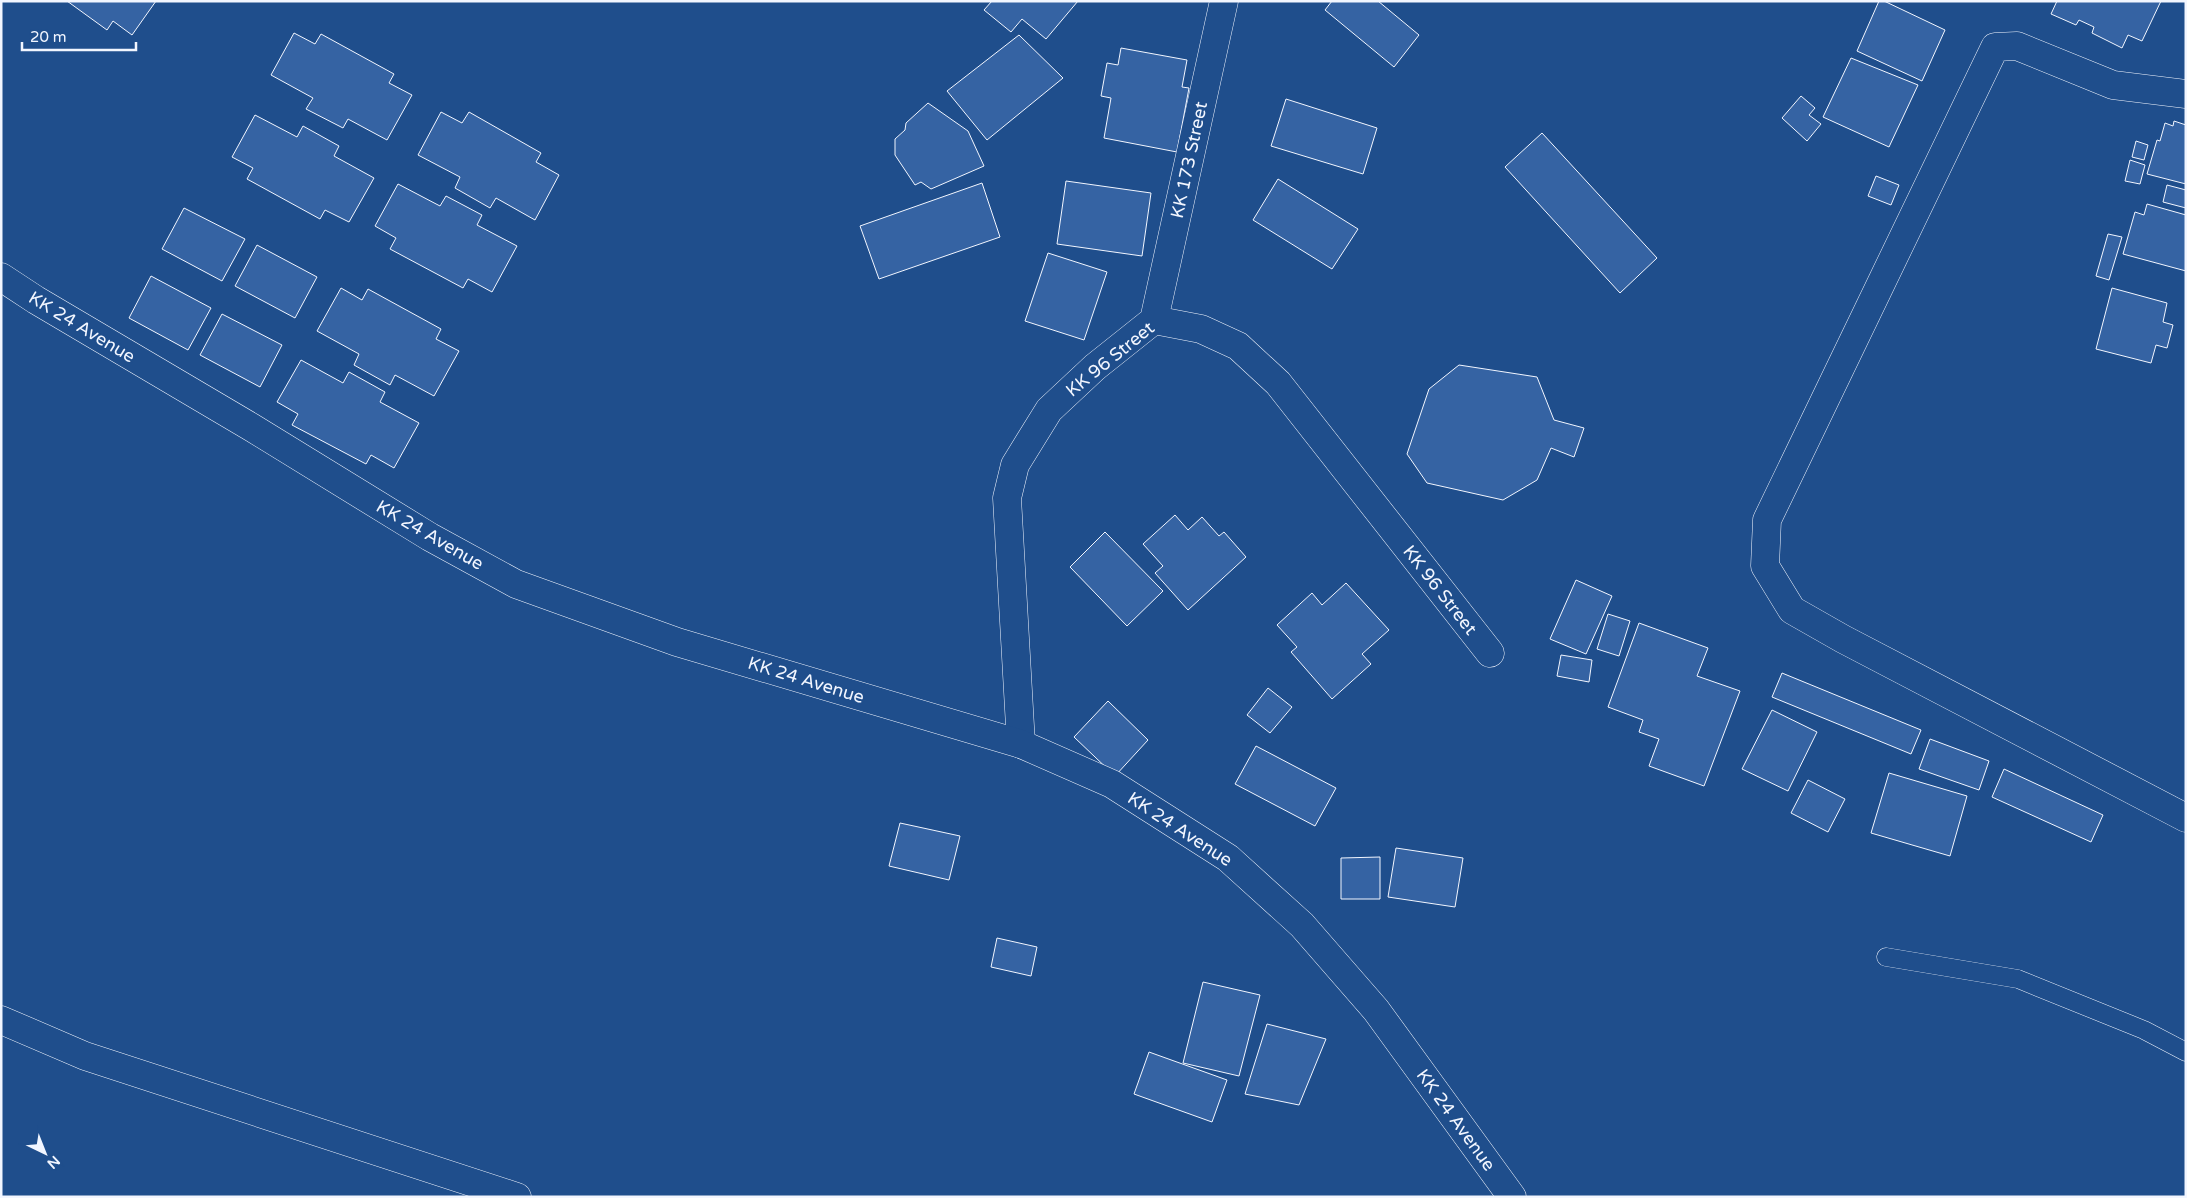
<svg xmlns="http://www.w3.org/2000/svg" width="2187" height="1198" viewBox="0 0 2187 1198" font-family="'Varela Round',sans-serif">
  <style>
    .building { fill: #3563a3; stroke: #f2f6ff }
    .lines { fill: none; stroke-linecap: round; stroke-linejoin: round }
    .lane-casing { stroke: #f2f6ff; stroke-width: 19 }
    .street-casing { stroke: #f2f6ff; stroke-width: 29 }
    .secondary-casing { stroke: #f2f6ff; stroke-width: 29 }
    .highway-casing { stroke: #f2f6ff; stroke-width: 29 }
    .lane { stroke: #1f4e8c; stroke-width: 18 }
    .street { stroke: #1f4e8c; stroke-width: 28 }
    .secondary { stroke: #1f4e8c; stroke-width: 28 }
    .highway { stroke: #1f4e8c; stroke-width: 28 }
    .labels { text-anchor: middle; stroke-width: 4; stroke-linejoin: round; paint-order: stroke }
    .street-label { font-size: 18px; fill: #f2f6ff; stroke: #1f4e8c }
  </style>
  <rect width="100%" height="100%" fill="#1f4e8c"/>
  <!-- building -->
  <path class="building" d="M 67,1 L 156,1 L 132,35 L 113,21 L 107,30 Z
    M 992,1 L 1078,1 L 1046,39 L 1022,19 L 1011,32 L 984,10 Z
    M 1332,1 L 1378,1 L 1419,35 L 1394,67 L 1325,10 Z
    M 1879,1 L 1884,1 L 1945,30 L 1922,81 L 1857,51 Z
    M 2057,1 L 2161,1 L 2142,41 L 2128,35 L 2122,48 L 2092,33 L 2094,27 L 2079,20 L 2076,25 L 2051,14 Z
    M 294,33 L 315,44 L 321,34 L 394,74 L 389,83 L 412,95 L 387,140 L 348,119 L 343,128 L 306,109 L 313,98 L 271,75 Z
    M 1019,35 L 1063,78 L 987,140 L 947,91 Z
    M 1121,48 L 1187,60 L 1182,87 L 1189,88 L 1177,152 L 1104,138 L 1111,98 L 1101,96 L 1107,63 L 1118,65 Z
    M 1851,58 L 1918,85 L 1889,147 L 1823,117 Z
    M 1801,96 L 1815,108 L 1809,115 L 1821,124 L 1807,141 L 1782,118 Z
    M 1286,99 L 1377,128 L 1363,174 L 1271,146 Z
    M 928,103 L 968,131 L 984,166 L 931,189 L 921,182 L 915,185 L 895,155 L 895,139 L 905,130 L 906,123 Z
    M 441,112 L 462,123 L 469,112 L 541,153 L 536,162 L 559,175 L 535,220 L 496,198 L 490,208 L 455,188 L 460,177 L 418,155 Z
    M 255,115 L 297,137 L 303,126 L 339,146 L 334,156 L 374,178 L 349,222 L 325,210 L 320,219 L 247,179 L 253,168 L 232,157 Z
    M 2174,121 L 2186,125 L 2186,184 L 2147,174 L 2157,140 L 2160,141 L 2165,123 L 2173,126 Z
    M 1542,133 L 1657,258 L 1620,293 L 1505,167 Z
    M 2136,141 L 2148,145 L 2144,160 L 2132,157 Z
    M 2130,160 L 2145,165 L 2140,184 L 2125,181 Z
    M 1876,176 L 1899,185 L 1891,205 L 1868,196 Z
    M 1278,179 L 1358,229 L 1332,269 L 1253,220 Z
    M 1066,181 L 1151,193 L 1142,256 L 1057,244 Z
    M 982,183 L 1000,237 L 879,279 L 860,226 Z
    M 398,184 L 440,206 L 446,196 L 482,215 L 477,225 L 517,246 L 492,292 L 468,279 L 463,288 L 390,249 L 396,238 L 375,226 Z
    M 2167,185 L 2186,190 L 2186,208 L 2163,202 Z
    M 2147,204 L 2186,215 L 2186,271 L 2123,254 L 2135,212 L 2144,215 Z
    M 184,208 L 245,239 L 222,281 L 162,249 Z
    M 2108,234 L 2122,237 L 2109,280 L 2096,276 Z
    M 257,245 L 317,277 L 295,318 L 235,286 Z
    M 1048,253 L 1107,272 L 1084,340 L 1025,321 Z
    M 151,276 L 211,308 L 188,350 L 129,318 Z
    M 341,288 L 362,300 L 368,289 L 441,329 L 436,339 L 459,351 L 434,396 L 395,375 L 390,385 L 354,365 L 359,354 L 317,331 Z
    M 2112,288 L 2167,303 L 2163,322 L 2173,325 L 2167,348 L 2156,345 L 2151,363 L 2096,349 Z
    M 222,314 L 282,345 L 260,387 L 200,355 Z
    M 301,360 L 343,383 L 349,372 L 385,392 L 380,402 L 419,423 L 394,468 L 371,455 L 366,464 L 292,425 L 298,414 L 277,402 Z
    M 1459,365 L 1537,377 L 1554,420 L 1584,428 L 1574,457 L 1551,448 L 1537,480 L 1503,500 L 1427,483 L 1407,454 L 1429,389 Z
    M 1175,515 L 1188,530 L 1202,517 L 1219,536 L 1224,532 L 1246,557 L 1188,610 L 1155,573 L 1163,566 L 1143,544 Z
    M 1105,532 L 1163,591 L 1127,626 L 1070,567 Z
    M 1576,580 L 1612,596 L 1586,654 L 1550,639 Z
    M 1346,583 L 1389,630 L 1362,654 L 1371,664 L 1332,699 L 1291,652 L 1297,647 L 1277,625 L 1312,593 L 1322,605 Z
    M 1608,614 L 1630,621 L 1619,656 L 1597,649 Z
    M 1639,623 L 1708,648 L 1697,676 L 1740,691 L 1704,786 L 1649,766 L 1659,739 L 1639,732 L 1643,720 L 1608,707 Z
    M 1561,655 L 1592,660 L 1589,682 L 1557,676 Z
    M 1782,673 L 1921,730 L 1911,754 L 1772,697 Z
    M 1268,688 L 1292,707 L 1270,733 L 1247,715 Z
    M 1108,701 L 1148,740 L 1115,776 L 1074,737 Z
    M 1772,710 L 1817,732 L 1788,791 L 1742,769 Z
    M 1930,739 L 1989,761 L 1979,790 L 1919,769 Z
    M 1256,746 L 1336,788 L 1315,826 L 1235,784 Z
    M 2004,769 L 2103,815 L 2091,842 L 1992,797 Z
    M 1889,773 L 1967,796 L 1950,856 L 1871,833 Z
    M 1808,780 L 1845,799 L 1828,832 L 1791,813 Z
    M 900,823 L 960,836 L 949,880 L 889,866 Z
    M 1396,848 L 1463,858 L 1455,907 L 1388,897 Z
    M 1380,857 L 1380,899 L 1341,899 L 1341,858 Z
    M 997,938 L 1037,947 L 1031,976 L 991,967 Z
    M 1203,982 L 1260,995 L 1239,1076 L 1183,1063 Z
    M 1267,1024 L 1326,1039 L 1299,1105 L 1245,1094 Z
    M 1149,1052 L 1227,1080 L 1212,1122 L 1134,1094 Z"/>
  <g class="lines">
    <!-- lane casing -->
    <g class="lane-casing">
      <path id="lane" d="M 1886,957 L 2018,979 L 2144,1030 L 2186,1052"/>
    </g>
    <!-- street casing -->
    <g class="street-casing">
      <path id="street" d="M 2186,94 L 2113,85 L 2017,46 L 1995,47 L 1767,520 L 1765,566 L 1792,610 L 1843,639 L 2186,818
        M 1154,320 L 1224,1
        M 1021,744 L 1007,498 L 1015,465 L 1049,410 L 1095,367 L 1154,320 L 1201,329 L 1238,346 L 1278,383 L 1490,653"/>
    </g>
    <!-- secondary casing -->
    <g class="secondary-casing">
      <path id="secondary" d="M 1,277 L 36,300 L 251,427 L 430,537 L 516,584 L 677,642 L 1021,744 L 1112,784 L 1228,858 L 1302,925 L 1376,1010 L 1512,1197"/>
    </g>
    <!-- highway casing -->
    <g class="highway-casing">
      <path id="highway" d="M 1,1020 L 85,1056 L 517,1197"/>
    </g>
    <!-- lane -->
    <use href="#lane" class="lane"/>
    <!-- street -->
    <use href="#street" class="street"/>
    <!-- secondary -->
    <use href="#secondary" class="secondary"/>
    <!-- highway -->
    <use href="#highway" class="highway"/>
  </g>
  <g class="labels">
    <!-- street labels -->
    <g class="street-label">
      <text transform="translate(1189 160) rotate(-78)" y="6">KK 173 Street</text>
      <text transform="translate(82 327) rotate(31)" y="6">KK 24 Avenue</text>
      <text transform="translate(1110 359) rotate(-39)" y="6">KK 96 Street</text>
      <text transform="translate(430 535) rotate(30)" y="6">KK 24 Avenue</text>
      <text transform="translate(1440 590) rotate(52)" y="6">KK 96 Street</text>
      <text transform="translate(806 680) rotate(17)" y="6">KK 24 Avenue</text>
      <text transform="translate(1180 829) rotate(33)" y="6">KK 24 Avenue</text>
      <text transform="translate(1456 1120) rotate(54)" y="6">KK 24 Avenue</text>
    </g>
  </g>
  <!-- border -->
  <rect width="2187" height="1198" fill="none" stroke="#f2f6ff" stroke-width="5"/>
  <!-- north arrow -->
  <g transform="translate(45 1153) rotate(137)" stroke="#1f4e8c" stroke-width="4" paint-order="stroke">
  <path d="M0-4L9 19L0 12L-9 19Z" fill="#f2f6ff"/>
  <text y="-8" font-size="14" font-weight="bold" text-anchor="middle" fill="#f2f6ff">N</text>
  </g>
  <!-- scale -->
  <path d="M22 42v8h114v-8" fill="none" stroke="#f2f6ff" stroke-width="2.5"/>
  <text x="30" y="42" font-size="15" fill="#f2f6ff" stroke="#1f4e8c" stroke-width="4" paint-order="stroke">20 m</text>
</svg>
